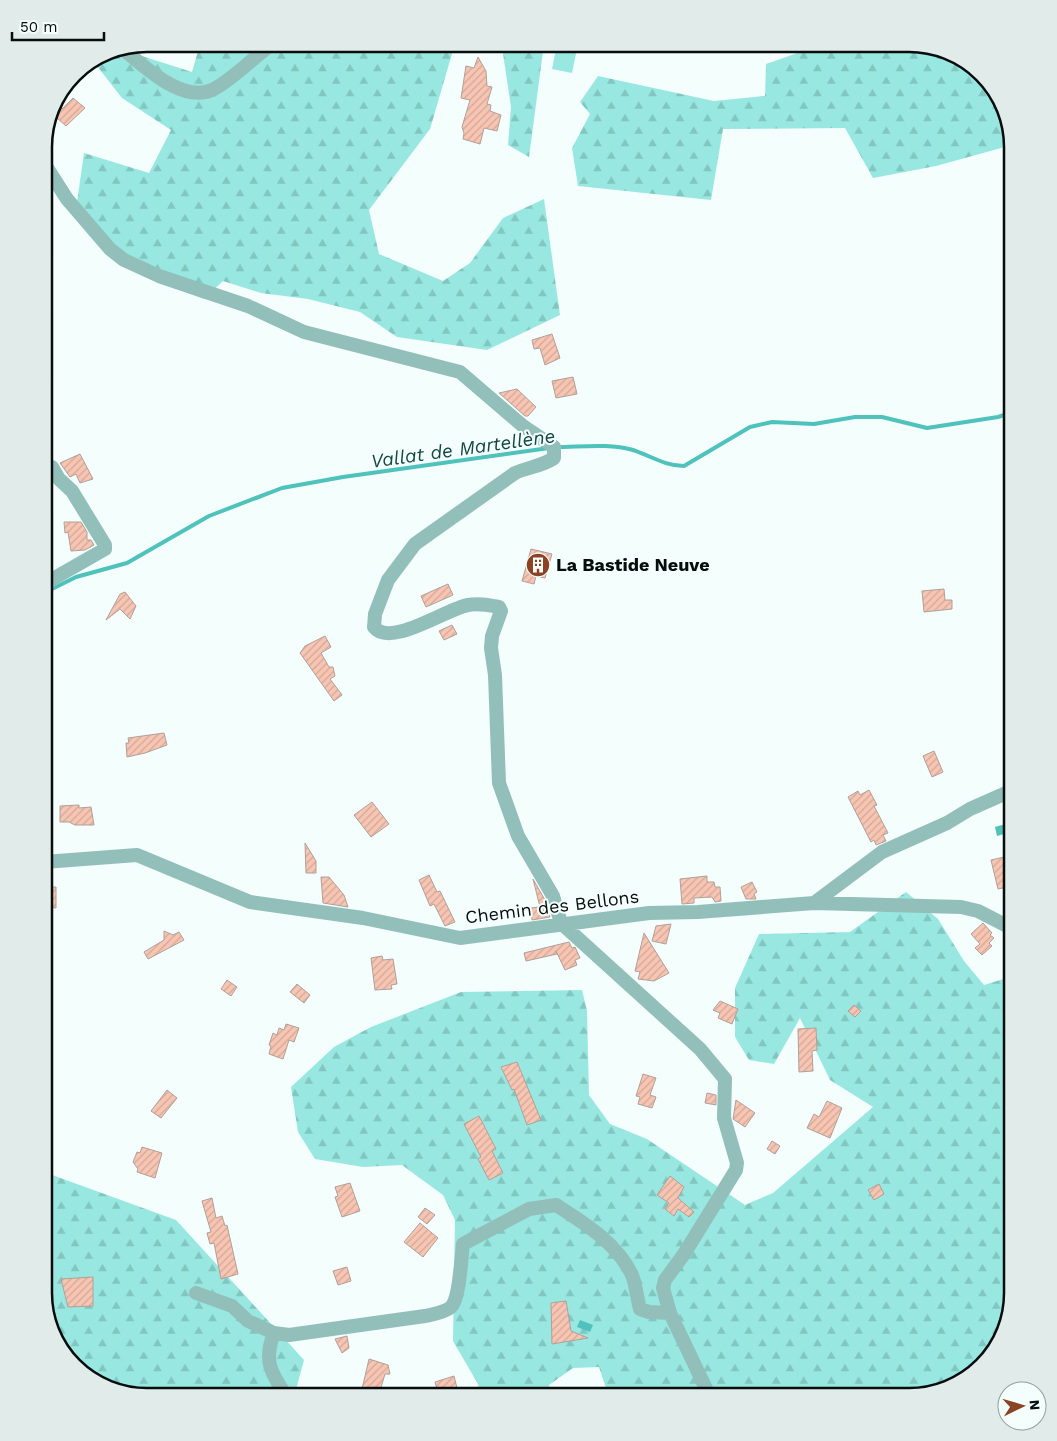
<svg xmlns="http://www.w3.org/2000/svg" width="1057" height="1441" viewBox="0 0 1057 1441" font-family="'Work Sans',sans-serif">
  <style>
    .forest { fill: url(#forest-firs) }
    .garden { fill: #98e8e1 }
    .water { fill: #4ec2bb }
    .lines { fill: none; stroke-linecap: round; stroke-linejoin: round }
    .stream { stroke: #4ec2bb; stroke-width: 4 }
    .building { fill: url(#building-hatch); stroke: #b0a09a }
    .street { stroke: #93bfbb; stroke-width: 14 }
    .labels { text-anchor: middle; stroke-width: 4; stroke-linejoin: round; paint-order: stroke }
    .poi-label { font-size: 18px; font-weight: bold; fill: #070d0c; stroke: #f3fefd; text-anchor: start }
    .street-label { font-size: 18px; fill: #070d0c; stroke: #f3fefd }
    .water-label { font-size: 19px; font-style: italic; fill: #134744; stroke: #f3fefd }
    .rim { fill: none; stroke: #070d0c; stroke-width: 2.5 }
  </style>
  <defs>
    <pattern id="forest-firs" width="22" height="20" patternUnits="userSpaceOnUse" patternTransform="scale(1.25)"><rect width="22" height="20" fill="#98e8e1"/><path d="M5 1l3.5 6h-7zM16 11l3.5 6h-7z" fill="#82c6c0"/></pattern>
    <pattern id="building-hatch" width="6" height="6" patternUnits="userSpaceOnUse" patternTransform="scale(1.25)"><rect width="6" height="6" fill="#f7c5b2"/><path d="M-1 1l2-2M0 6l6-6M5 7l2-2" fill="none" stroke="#d2a898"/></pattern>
  </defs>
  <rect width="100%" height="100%" fill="#f3fefd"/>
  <!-- forest -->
  <path class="forest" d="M 200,44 L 544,44 L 529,157 L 508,145 L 511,107 L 502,47 L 454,47 L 430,129 L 369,210 L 379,254 L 443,281 L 470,263 L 503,218 L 544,199 L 560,315 L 487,350 L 397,337 L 360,312 L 308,299 L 261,293 L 223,281 L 204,299 L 149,278 L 75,216 L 84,153 L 149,173 L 171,130 L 122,98 L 93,61 L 108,52 L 120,49 L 192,72 Z
    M 805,44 L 916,44 L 962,58 L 999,95 L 1012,145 L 936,166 L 873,178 L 845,128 L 723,129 L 711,200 L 578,186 L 572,148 L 590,114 L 580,102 L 598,76 L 714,101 L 765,96 L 766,64 L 806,50 Z
    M 906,892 L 938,919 L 964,961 L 984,985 L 1013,976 L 1013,1012 L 1003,1018 L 1013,1072 L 1013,1294 L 999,1346 L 962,1383 L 910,1397 L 609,1397 L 599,1367 L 573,1368 L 549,1385 L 552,1397 L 480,1397 L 478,1384 L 453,1341 L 455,1220 L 443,1195 L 402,1165 L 363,1167 L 315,1159 L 298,1132 L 291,1087 L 334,1047 L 371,1027 L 461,992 L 582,990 L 587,1011 L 589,1095 L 610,1124 L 647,1139 L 745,1205 L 773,1193 L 873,1107 L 830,1080 L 800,1018 L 774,1064 L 749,1060 L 735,1037 L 735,988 L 759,934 L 850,932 Z
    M 44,1172 L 176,1220 L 304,1360 L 294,1397 L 141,1397 L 95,1383 L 58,1346 L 44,1293 Z"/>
  <!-- garden -->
  <path class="garden" d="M 557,44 L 578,44 L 572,73 L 552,69 Z"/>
  <!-- water -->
  <path class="water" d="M 1009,823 L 1011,832 L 997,836 L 995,827 Z
    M 580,1320 L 593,1325 L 590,1332 L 577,1327 Z"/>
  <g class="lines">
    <!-- stream -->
    <path class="stream" d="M 556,447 C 580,447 609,443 633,450 C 651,456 665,466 684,466 L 750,427 L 772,422 L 814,424 L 855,417 L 882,417 L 927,428 L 998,417 L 1013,412
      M 44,593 L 76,577 L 127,563 L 209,516 L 282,488 L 343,477 L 549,448"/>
  </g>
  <!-- building -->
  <path class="building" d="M 478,57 L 486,71 L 487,86 L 492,87 L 487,104 L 491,105 L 490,111 L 501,115 L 497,131 L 484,128 L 480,144 L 463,139 L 464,133 L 462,127 L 470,100 L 461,98 L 466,66 L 474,68 Z
    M 73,98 L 85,108 L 66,126 L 57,118 L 47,128 L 55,101 L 62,109 Z
    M 552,334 L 560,358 L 545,365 L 540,348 L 534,349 L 532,340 Z
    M 573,377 L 577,394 L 556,398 L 552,381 Z
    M 517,389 L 536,407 L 528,416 L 525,416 L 499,393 Z
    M 80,454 L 93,479 L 80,483 L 76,474 L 70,477 L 60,463 Z
    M 44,470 L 52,485 L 44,498 Z
    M 64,522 L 81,522 L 87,532 L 87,540 L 91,540 L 94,545 L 85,550 L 71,551 L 68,532 L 65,533 Z
    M 531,549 L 552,554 L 545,578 L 536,576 L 534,584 L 522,581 Z
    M 448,584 L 453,595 L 426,607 L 421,596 Z
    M 944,589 L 945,600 L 952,600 L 952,609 L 924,612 L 922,591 Z
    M 125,592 L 136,606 L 130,619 L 120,609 L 106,620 L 120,594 Z
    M 452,625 L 457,634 L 444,640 L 439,631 Z
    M 325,636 L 331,647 L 321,653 L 329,667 L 333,667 L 335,676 L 330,679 L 342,695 L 334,701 L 300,653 L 305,646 Z
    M 164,733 L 167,745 L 145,753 L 127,757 L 126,743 L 129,743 L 128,738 Z
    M 934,751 L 943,772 L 932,777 L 923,756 Z
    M 869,790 L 877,805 L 874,806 L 888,833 L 883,835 L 886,841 L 876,845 L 874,840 L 871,842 L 848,797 L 858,791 L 860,795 Z
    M 372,802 L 389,824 L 371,837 L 354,815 Z
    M 79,805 L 79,808 L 91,807 L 94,825 L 75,825 L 69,822 L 60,822 L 60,806 Z
    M 305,843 L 316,861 L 316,873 L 306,873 Z
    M 1013,855 L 1013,886 L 998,889 L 991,860 Z
    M 429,875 L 437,892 L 440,891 L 455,922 L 445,926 L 434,904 L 430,906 L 419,880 Z
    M 707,876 L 707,882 L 714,882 L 715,887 L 720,887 L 721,901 L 715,902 L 712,897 L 694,898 L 694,903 L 682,904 L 680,879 Z
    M 321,877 L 329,877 L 344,895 L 348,907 L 323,903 Z
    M 533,879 L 545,900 L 550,917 L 532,920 L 531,908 L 540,907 Z
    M 752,882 L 757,892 L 754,894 L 756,899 L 746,899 L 741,887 Z
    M 44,887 L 56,887 L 56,908 L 46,907 Z
    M 983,923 L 992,933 L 990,935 L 994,938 L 989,943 L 992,946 L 982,955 L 975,948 L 980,944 L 971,934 Z
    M 671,924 L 666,944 L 652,941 L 656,926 Z
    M 164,931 L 173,935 L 179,932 L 184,940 L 148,959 L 144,952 L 164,940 Z
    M 644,933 L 669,973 L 654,981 L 638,979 L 640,972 L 635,971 Z
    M 569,942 L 572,948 L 575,947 L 580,958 L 575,960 L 577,965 L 565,970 L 556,951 L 557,954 L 526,961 L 524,953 Z
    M 382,956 L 383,960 L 393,959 L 397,984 L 391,985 L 392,989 L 375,990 L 371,958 Z
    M 227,980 L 237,987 L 231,996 L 221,989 Z
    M 297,984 L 310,995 L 304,1003 L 290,992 Z
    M 720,1001 L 738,1009 L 732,1024 L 718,1018 L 720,1013 L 713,1010 Z
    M 854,1005 L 861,1011 L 855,1017 L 848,1011 Z
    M 286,1024 L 299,1028 L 294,1042 L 289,1040 L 283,1059 L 269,1054 L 271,1046 L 269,1045 L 273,1033 L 277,1035 L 279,1028 L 284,1030 Z
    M 816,1028 L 817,1050 L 812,1051 L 813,1071 L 799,1072 L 798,1029 Z
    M 517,1062 L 541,1120 L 527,1125 L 514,1089 L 512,1090 L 501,1067 Z
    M 643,1074 L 656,1078 L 650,1095 L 656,1097 L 652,1108 L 638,1104 L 640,1097 L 636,1096 Z
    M 167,1090 L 177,1098 L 161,1118 L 151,1111 Z
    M 707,1093 L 716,1095 L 716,1105 L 705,1103 Z
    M 736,1100 L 755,1113 L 745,1127 L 733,1119 Z
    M 827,1101 L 842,1108 L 830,1138 L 807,1128 L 814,1114 L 819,1117 Z
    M 479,1116 L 496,1149 L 492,1151 L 503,1173 L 489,1180 L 478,1159 L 481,1157 L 464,1124 Z
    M 772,1141 L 780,1146 L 775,1154 L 767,1149 Z
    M 142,1147 L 162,1153 L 155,1178 L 137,1172 L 138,1169 L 133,1162 L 137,1152 L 140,1153 Z
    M 670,1176 L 684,1187 L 678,1198 L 694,1212 L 689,1217 L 678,1209 L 674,1216 L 665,1209 L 669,1203 L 657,1195 Z
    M 350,1183 L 360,1211 L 342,1217 L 335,1197 L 338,1196 L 335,1187 Z
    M 879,1184 L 884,1194 L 874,1200 L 868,1190 Z
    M 212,1198 L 216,1218 L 222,1216 L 225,1226 L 227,1225 L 238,1274 L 221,1279 L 214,1243 L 210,1244 L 207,1233 L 211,1232 L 202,1201 Z
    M 425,1208 L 435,1215 L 427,1224 L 418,1217 Z
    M 420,1223 L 438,1238 L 423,1257 L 404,1242 Z
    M 347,1267 L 351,1281 L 338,1285 L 333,1271 Z
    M 93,1277 L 93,1306 L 68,1307 L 61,1279 Z
    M 566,1301 L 571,1331 L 588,1338 L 552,1344 L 551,1303 Z
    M 347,1336 L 349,1348 L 342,1353 L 335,1339 Z
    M 369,1359 L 388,1365 L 390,1374 L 385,1374 L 379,1394 L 362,1389 Z
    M 454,1376 L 457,1388 L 438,1393 L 435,1382 Z"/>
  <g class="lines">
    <!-- street -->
    <path class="street" d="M 123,49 C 144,66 183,105 214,89 C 233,79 254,57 272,44
      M 44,163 L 67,199 L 110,249 L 124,260 L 159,276 L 248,306 L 304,332 L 460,372 L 523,426 L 554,447 L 554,458 C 543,466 528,467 515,473 L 415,544 L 388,580 L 375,614 L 374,627 C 390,648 446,609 468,605 C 478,603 488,605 499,607 L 501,611 L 492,636 L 491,648 L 495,675 L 499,783 L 518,836 L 553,896 L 561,923 L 700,1049 L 725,1079 L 724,1118 L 737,1163 L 736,1170 L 684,1254 L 665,1280 L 663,1288 L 670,1313 L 710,1397
      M 44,584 L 105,549 L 105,545 L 72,491 L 59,479 L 52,467
      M 44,862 L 137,855 L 250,902 L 363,918 L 460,938 L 649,913 L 698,912 L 814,903 L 961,907 L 978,911 L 1013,929
      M 814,903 L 882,852 L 947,823 L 970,809 L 1013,790
      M 196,1293 L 232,1306 L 248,1321 L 274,1333 L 289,1335 L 425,1316 C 433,1314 444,1313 451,1307 C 460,1298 461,1258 463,1244 L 529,1209 L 556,1205 C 584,1223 617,1243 632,1275 C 636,1285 637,1298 640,1309 L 649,1312 L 670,1313
      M 274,1333 C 263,1361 271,1373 287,1397"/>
  </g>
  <!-- icons -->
  <defs>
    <g id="building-disc" transform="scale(1.25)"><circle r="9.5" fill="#8b4324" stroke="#f3fefd"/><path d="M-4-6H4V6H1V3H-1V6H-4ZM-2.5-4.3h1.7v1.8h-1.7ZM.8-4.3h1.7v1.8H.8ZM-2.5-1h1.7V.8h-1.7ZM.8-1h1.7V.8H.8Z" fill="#fff"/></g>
  </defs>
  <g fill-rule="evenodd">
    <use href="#building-disc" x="538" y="565"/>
  </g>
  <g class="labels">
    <!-- poi labels -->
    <g class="poi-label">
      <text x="556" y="571">La Bastide Neuve</text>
    </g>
    <!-- street labels -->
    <g class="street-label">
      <text transform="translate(552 907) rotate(-7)" y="6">Chemin des Bellons</text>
    </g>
    <!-- water labels -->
    <g class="water-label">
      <text transform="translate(463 448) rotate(-8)" y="7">Vallat de Martellène</text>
    </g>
  </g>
  <!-- crop -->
  <path d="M0 0H1057V1441H0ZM147 52H909A95 95 0 0 1 1004 147V1293A95 95 0 0 1 909 1388H147A95 95 0 0 1 52 1293V147A95 95 0 0 1 147 52Z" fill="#e0ebea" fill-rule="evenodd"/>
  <path class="rim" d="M147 52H909A95 95 0 0 1 1004 147V1293A95 95 0 0 1 909 1388H147A95 95 0 0 1 52 1293V147A95 95 0 0 1 147 52Z"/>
  <!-- north arrow -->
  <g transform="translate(1022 1406) rotate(85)"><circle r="24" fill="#f3fefd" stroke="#959e9d"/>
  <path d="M0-4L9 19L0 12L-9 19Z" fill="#8b4324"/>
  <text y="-8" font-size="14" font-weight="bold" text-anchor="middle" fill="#070d0c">N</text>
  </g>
  <!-- scale -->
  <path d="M12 32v8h92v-8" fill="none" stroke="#070d0c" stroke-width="2.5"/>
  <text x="20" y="32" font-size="15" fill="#070d0c" stroke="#f3fefd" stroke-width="4" paint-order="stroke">50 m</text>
</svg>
